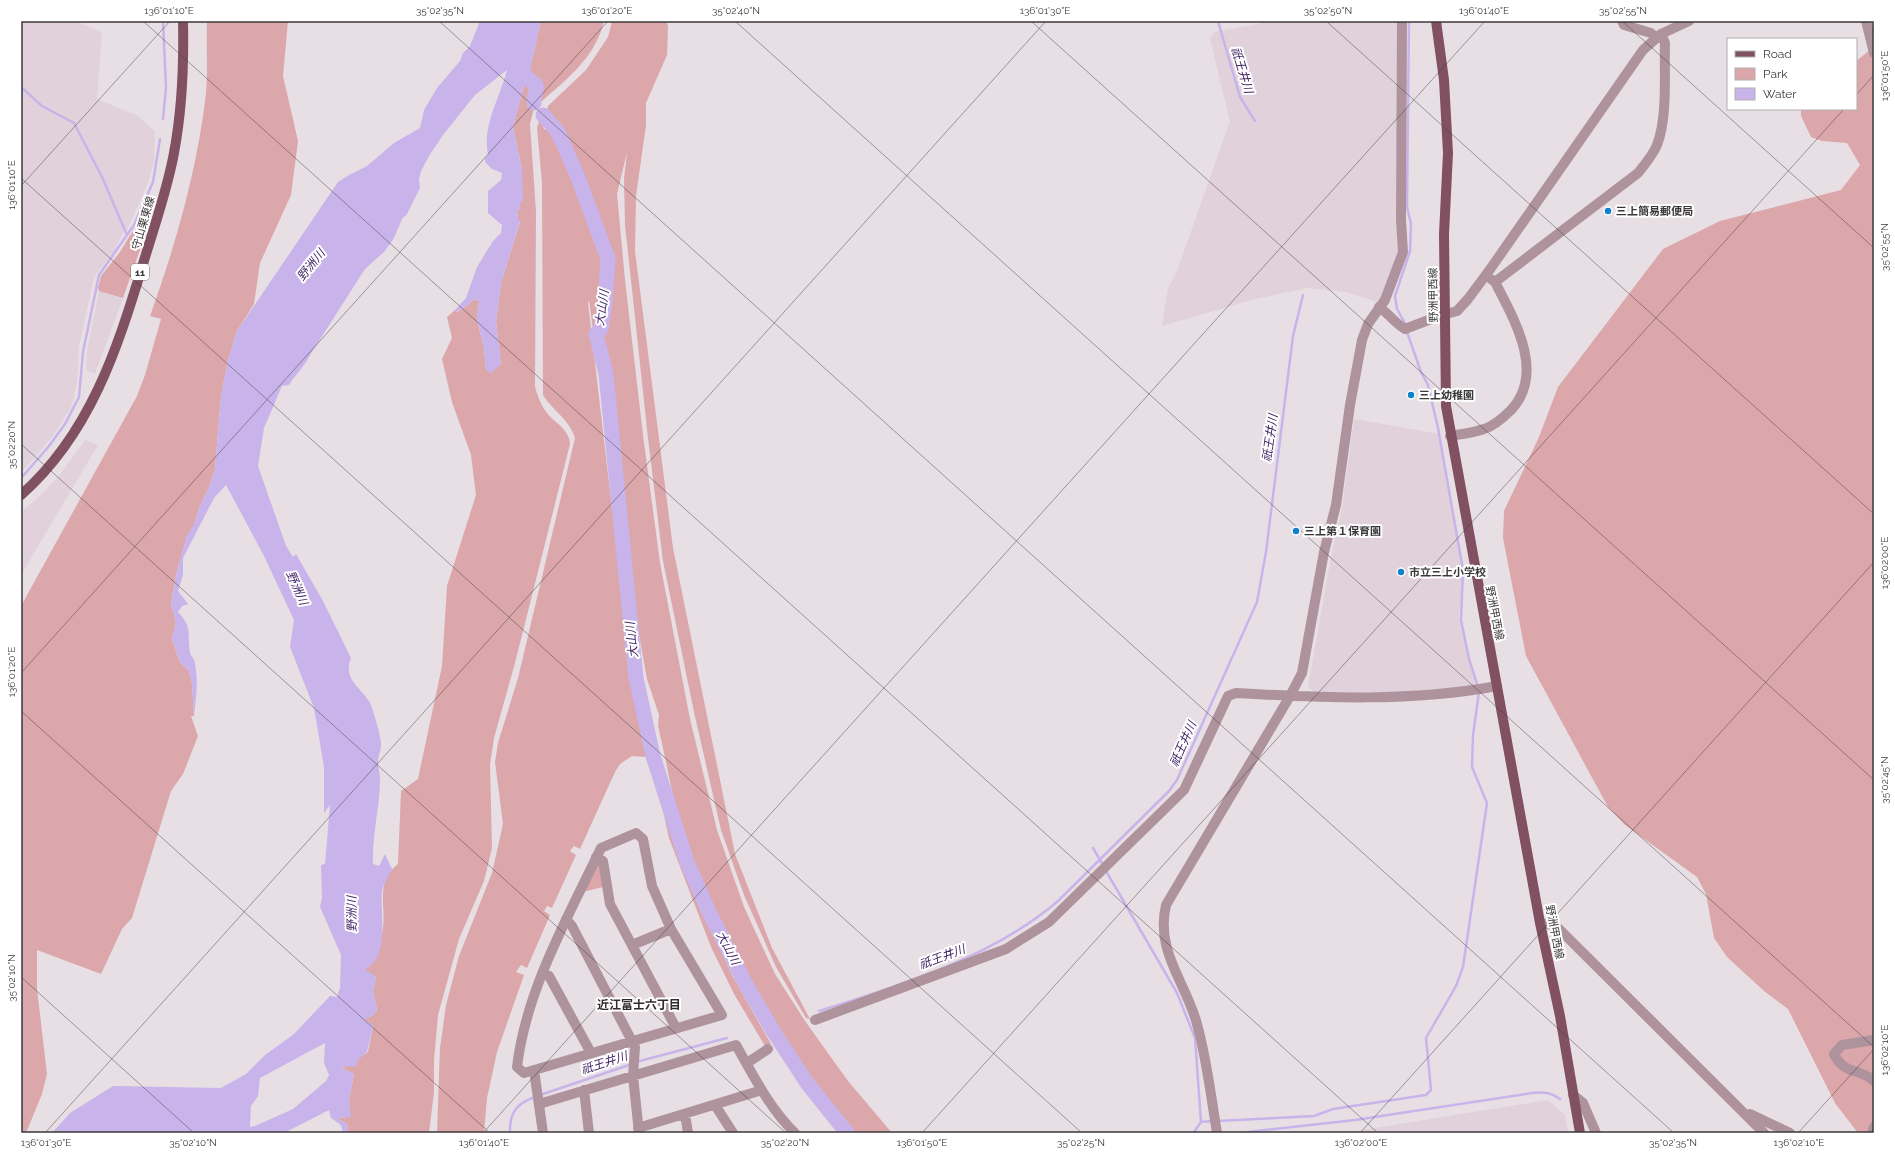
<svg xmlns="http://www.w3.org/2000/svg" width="1895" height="1154" viewBox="0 0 1895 1154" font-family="Raleway,'Noto Sans JP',sans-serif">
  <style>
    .built { fill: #e0d1db }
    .green { fill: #dba7aa }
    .water { fill: #c8b4eb; fill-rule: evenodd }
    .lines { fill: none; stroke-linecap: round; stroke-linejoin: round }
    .stream { stroke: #c8b4eb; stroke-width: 2.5 }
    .river { stroke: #c8b4eb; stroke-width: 15 }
    .minor { stroke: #af939c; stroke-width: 10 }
    .tertiary { stroke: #af939c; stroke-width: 10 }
    .primary { stroke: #815162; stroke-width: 10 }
    .ticks { fill: none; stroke: #3b383a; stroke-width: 1; stroke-opacity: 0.45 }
    .poi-dot { fill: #1082cb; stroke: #fff; stroke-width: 1.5 }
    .labels { text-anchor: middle; stroke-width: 4; stroke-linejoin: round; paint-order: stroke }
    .shield { fill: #fff; stroke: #767475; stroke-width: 1 }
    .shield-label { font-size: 10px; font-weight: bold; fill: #3b383a }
    .poi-label { font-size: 11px; font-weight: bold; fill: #3b383a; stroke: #fff; text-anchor: start }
    .street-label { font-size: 11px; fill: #3b383a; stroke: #fff }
    .water-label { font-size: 12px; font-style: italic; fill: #442768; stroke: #fff }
    .neighbourhood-label { font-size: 12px; font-weight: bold; fill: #312b2f; stroke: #fff }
    .neatline { fill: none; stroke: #3b383a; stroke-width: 1.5 }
    .ticks-label { font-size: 10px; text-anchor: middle; fill: #3b383a }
  </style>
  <rect width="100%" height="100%" fill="#e7dfe4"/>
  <!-- built -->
  <path class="built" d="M 21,21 L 76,21 L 102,33 L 97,99 L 138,116 L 155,132 L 154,161 L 148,183 L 126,232 L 124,231 L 115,250 L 94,277 L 79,347 L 77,382 L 72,405 L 53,436 L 21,473 Z
    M 1274,21 L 1398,21 L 1401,242 L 1380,303 L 1346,292 L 1307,288 L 1255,299 L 1162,326 L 1168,288 L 1177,271 L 1230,121 L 1210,39 L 1214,32 Z
    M 99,291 L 123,298 L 95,374 L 86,370 L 87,351 Z
    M 1354,419 L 1440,434 L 1463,569 L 1459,618 L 1475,686 L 1415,692 L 1315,693 L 1308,687 L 1331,557 L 1342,508 Z
    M 85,440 L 98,445 L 21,575 L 21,512 L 39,497 L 59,476 Z
    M 1548,1100 L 1565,1115 L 1568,1133 L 1344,1133 Z"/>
  <!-- green -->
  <path class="green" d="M 207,21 L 288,21 L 283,76 L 298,141 L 291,195 L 260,263 L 254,304 L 237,331 L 228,360 L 221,396 L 215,469 L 210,485 L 199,508 L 194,525 L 187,536 L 177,571 L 171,602 L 176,622 L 172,639 L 180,662 L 189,671 L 192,683 L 194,716 L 191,716 L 198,736 L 183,774 L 171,791 L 132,918 L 122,929 L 101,974 L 37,950 L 37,989 L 47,1074 L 42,1094 L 26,1133 L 21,1133 L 21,606 L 137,396 L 145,375 L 161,319 L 150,316 C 176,244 197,170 206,94 C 208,70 206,45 207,21 Z
    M 541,21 L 604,21 C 595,60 562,83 534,108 L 530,124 L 536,212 L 535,387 C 538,397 541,405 547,413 C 556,424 569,429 570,444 L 515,663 L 494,738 L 490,765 L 492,848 L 484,881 L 459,939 L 438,1015 L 434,1060 L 434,1092 L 429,1133 L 347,1133 L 348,1125 L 337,1118 L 350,1117 L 349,1100 L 354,1074 L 342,1068 L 368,1052 L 373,1026 L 364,1019 L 372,1016 L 377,1010 L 373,991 L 376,977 L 364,969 C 370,958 379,945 382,933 C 388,910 373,883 398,864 L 401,791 L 418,779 L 442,666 L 447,586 L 476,495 L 471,455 L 452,402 L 442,359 L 452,338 L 447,317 L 455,310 L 457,312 L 468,305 L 474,299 L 479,301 L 477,319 L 484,349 L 486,370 L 501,364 L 496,322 L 501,283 L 520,222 L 518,220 L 517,210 L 522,170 L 513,127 L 525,82 C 540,89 531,94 532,105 L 540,97 L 528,77 Z
    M 612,21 L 666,21 L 668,26 L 667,55 L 646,103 L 646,125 L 636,196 L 635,251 L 673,548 L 735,854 L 772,948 L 810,1019 L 806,1018 L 776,967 L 744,895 L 721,830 L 694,712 L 663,561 L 648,438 L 625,225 L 624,179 L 627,152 L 617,194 L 625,280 L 643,435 L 660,563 L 690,719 L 717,830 L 744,907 L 775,974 L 805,1021 L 848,1081 L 892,1133 L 848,1133 C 829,1111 808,1089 792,1065 C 749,1004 717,935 692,865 C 676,820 669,772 658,726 L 659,715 L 647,679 L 619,524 L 589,300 L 588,303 L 619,568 L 674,832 L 697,897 L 732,975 L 771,1044 L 765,1046 L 734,994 L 711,947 L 669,838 L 653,765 L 646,757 L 632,756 L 620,764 L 615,772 L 580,849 L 574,846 L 570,851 L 576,855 L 552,908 L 547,906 L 544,911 L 550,915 L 527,968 L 521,965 L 516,972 L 524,975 L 497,1052 L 487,1098 L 484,1133 L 437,1133 L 440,1048 L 446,1005 L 459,956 L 492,873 L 503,824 L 495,762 L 498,743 L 518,678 L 575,438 C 570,420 553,411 543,395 L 542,183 L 537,128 L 540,118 L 544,129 L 550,131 L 557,122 L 552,114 L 547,110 L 548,106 L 586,70 L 608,37 Z
    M 1874,47 L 1874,1133 L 1858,1133 L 1835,1103 L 1788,1009 L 1764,991 L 1727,957 L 1714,938 L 1706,894 L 1697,877 L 1625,825 L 1608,807 L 1526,656 L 1503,538 L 1504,511 L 1539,437 L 1558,387 L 1663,249 L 1720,221 L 1841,190 L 1860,165 L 1847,143 L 1822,141 L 1811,137 L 1801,116 L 1801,109 L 1856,109 L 1856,61 Z
    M 134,229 L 142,244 L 123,298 L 99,291 L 98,288 L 101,276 L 120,252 Z
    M 599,859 L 603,887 L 583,892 Z"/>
  <!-- water -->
  <path class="water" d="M 480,21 L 541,21 L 528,77 L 540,97 L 536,100 L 535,99 C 534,90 534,85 525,82 L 513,127 L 522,170 L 523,200 L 520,203 L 520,210 L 517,210 L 518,220 L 520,221 L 501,283 L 496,322 L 501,364 L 491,373 L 486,370 L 484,349 L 477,319 L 479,301 L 474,299 L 468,305 L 456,312 L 455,310 L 466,298 L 477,267 L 493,241 L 501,233 L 502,225 L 488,213 L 488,191 L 501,180 L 502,173 L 492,169 L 485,162 L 485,158 L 488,155 C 482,125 500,98 507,70 L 475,95 L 443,135 L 429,156 L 421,171 L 419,179 L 420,188 L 407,214 L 402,219 L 394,238 L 385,251 L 365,269 L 310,355 C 304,367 296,374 289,385 L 282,386 L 264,428 L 258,466 L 286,546 L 293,557 L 296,554 L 323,601 L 351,658 C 341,682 367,690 372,708 C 375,716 380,734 381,743 C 382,749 378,755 378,761 C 378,767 380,773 380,779 C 380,807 372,834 373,864 L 379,866 L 385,854 L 392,869 C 389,876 383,884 382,892 C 380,913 390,959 365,969 L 376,977 L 373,991 L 377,1010 L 372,1016 L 364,1019 L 373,1026 L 367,1052 L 359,1059 L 355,1067 L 344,1066 L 342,1068 L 354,1074 L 349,1100 L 351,1117 L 337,1118 L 348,1125 L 347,1133 L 343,1133 L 341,1125 L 331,1118 L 329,1110 L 284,1133 L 52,1133 L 70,1113 L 113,1086 L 221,1088 L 246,1074 L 265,1055 L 294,1034 L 330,996 L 337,997 L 340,988 L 341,955 L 320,907 L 322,898 L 321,865 L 325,864 L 330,805 L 324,813 L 324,767 L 314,708 L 290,647 L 294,620 L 263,554 L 226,485 L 214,498 L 183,558 L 183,575 L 178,591 L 188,604 L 182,606 L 178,612 C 193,628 187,633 190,652 C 190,655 193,657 194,660 C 199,677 196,698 194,716 L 192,683 L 189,671 L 180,662 L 172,639 L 176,622 L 171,602 L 177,571 L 187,535 L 194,525 L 199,508 L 210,485 L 215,469 L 221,396 L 228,360 L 237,331 L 338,182 L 349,175 L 367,166 L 394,143 L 420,128 L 424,110 L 437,88 L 460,61 L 463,53 L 470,46 ZM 325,1043 L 324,1063 L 329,1075 L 326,1081 L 293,1109 L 255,1126 L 250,1127 L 251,1106 L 258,1096 L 260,1078 Z"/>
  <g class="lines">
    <!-- stream -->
    <path class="stream" d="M 163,21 L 166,88 L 163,119
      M 1218,21 L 1240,97 L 1255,121
      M 21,87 L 42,106 L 74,123 L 102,177 L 127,235
      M 1406,325 L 1397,309 L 1395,296 L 1410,251 L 1411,224 L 1407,207 L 1409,21
      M 1407,332 L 1421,372 L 1428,385 L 1438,428 L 1463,570 L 1461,620 L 1469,659 L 1478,687
      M 23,476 L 49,446 L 65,424 L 79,397 L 83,352 L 99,275 L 134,225 L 153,182 L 160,139
      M 1093,848 L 1103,865
      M 1106,871 L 1177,993 L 1195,1038 L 1201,1122 L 1194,1132
      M 819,1011 C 899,986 993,957 1058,901 L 1169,791 L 1177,780 L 1257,602 L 1266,552 L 1293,336 L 1303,295
      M 636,1062 L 727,1038
      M 540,1095 L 632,1064
      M 1217,1121 L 1314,1116 L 1333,1109 L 1426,1095 L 1431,1090 L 1426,1038 L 1456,986 L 1463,967 L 1487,803 L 1472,767 L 1473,735 L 1479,692
      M 1201,1122 L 1212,1121
      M 510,1133 C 509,1113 517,1103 535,1097
      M 1183,1133 L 1196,1132
      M 1239,1133 L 1355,1120 L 1532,1093 C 1544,1092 1550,1092 1560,1099"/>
    <!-- river -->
    <path class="river" d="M 520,66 L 527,78 L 536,85 C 537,93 533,96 534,103
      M 543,115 L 558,132 L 577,175 L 608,259 L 605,302 L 601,329 L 596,334 L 606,374 L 636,678 L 653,756 L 687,862 L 709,912 L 745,983 L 773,1031 L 807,1083 L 847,1133"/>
    <!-- minor -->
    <path class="minor" d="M 1622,21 L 1624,25 L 1651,33 L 1655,38
      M 1866,21 L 1874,53
      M 1495,282 L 1638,173 C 1645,164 1653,155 1657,145 C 1668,116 1664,73 1665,43 L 1661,34
      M 1379,307 C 1389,314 1395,323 1405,329 L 1439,316 L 1457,311 L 1468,299 L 1491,268 L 1643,50 L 1661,34 L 1689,21
      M 1450,436 C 1461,434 1473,433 1484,429 C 1494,426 1503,418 1511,410 C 1546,373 1514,319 1495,282 L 1491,279
      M 1290,696 L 1302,673 L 1324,552 L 1336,505 L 1350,405 L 1362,340 L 1368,324 L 1385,300 L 1403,252 L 1401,220 L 1402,21
      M 636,833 L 643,839 L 652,886 L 671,929 L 722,1015 L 524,1073 L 517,1067 C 526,990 568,917 601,848 Z
      M 596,857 L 603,861 L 610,904 L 676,1028
      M 566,919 L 572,926 L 635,1047 L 633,1076 L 639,1133
      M 1540,923 L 1555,925 L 1764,1133
      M 632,945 L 671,929
      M 543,973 L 549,976 L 591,1053
      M 815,1020 L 1006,949 L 1049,922 L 1184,790 L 1228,696 L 1236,693 C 1322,698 1412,702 1497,686
      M 1874,1040 L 1842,1045 L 1834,1054 C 1844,1075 1860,1068 1874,1081
      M 747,1063 L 768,1049
      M 534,1070 L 543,1133
      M 584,1090 L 589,1133
      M 1573,1095 L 1583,1103 L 1596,1133
      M 539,1104 L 736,1045 C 753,1075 770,1109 795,1133
      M 715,1105 L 733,1133
      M 685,1114 L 688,1133
      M 1750,1114 L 1790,1133
      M 638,1128 L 762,1090
      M 1872,1133 L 1874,1127"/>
    <!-- tertiary -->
    <path class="tertiary" d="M 1217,1133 C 1211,1097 1207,1060 1197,1024 C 1186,982 1155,952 1166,905 L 1290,696"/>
    <!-- primary -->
    <path class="primary" d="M 1436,21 L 1444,80 L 1448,153 L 1444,234 L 1446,406 L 1540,923 L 1560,1016 L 1580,1133
      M 21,495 C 90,434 117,350 143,264 C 154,227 167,191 174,153 C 182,110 184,65 183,21"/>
  </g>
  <!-- ticks -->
  <path class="ticks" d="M 143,21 L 1378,1133M 439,21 L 1674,1133M 735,21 L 1874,1047M 1031,21 L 1874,780M 1326,21 L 1874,514M 1622,21 L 1874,248M 1856,95 L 1874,75M 21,178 L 1082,1133M 21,186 L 170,21M 21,444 L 786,1133M 21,673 L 608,21M 21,711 L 490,1133M 21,977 L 194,1133M 45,1133 L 1046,21M 483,1133 L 1485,21M 922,1133 L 1844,109M 1360,1133 L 1874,562M 1798,1133 L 1874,1049"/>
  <!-- markers -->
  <g class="poi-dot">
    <circle cx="1608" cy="211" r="4"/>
    <circle cx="1411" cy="395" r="4"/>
    <circle cx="1296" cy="531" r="4"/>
    <circle cx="1401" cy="572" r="4"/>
  </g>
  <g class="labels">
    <!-- shield labels -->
    <rect class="shield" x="131" y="264" width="18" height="16" rx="3"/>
    <g class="shield-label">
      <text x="140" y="276">11</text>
    </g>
    <!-- poi labels -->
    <g class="poi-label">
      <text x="1616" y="215">三上簡易郵便局</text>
      <text x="1419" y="399">三上幼稚園</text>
      <text x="1304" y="535">三上第１保育園</text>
      <text x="1409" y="576">市立三上小学校</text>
    </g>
    <!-- street labels -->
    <g class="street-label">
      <text transform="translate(143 223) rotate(-74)" y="4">守山栗東線</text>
      <text transform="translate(1433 295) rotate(-91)" y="4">野洲甲西線</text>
      <text transform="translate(1495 613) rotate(79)" y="4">野洲甲西線</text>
      <text transform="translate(1555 932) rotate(79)" y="4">野洲甲西線</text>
    </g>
    <!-- water labels -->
    <g class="water-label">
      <text transform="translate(1242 70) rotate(73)" y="4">祇王井川</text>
      <text transform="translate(311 265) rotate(-51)" y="4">野洲川</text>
      <text transform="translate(602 308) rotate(-82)" y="4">大山川</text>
      <text transform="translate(1270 438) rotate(-82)" y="4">祇王井川</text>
      <text transform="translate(297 588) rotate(66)" y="4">野洲川</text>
      <text transform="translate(632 640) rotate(-96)" y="4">大山川</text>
      <text transform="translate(1183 744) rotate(-66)" y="4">祇王井川</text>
      <text transform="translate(352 914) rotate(-91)" y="4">野洲川</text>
      <text transform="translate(728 948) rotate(62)" y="4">大山川</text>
      <text transform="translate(942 957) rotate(-21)" y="4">祇王井川</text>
      <text transform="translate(604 1063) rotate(-18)" y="4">祇王井川</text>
    </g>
    <!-- neighbourhood labels -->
    <g class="neighbourhood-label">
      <text x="639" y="1009">近江富士六丁目</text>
    </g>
  </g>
  <!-- border -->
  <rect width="1895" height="1154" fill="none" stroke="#ffffff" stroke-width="44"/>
  <!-- legend -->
  <rect x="1727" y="38" width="130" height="72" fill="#ffffff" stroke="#b1afb0"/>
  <rect x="1735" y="51" width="20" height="6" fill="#815162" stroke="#b1afb0"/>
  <text x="1763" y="58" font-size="12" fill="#3b383a">Road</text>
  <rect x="1735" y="68" width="20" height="12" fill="#dba7aa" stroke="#b1afb0"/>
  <text x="1763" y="78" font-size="12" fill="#3b383a">Park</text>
  <rect x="1735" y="88" width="20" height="12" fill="#c8b4eb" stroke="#b1afb0"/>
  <text x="1763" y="98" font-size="12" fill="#3b383a">Water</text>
  <rect x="22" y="22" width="1851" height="1110" class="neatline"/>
  <g class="ticks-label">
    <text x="169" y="14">136°01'10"E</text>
    <text x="440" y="14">35°02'35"N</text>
    <text x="607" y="14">136°01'20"E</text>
    <text x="736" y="14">35°02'40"N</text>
    <text x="1045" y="14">136°01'30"E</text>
    <text x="1328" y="14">35°02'50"N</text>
    <text x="1484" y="14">136°01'40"E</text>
    <text x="1623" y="14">35°02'55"N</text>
    <text transform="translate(1884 76) rotate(-90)" y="4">136°01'50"E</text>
    <text transform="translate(11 185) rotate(-90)" y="4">136°01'10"E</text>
    <text transform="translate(1884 247) rotate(-90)" y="4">35°02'55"N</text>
    <text transform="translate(11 445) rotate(-90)" y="4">35°02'20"N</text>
    <text transform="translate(1884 563) rotate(-90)" y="4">136°02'00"E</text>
    <text transform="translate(11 672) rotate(-90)" y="4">136°01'20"E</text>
    <text transform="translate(1884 780) rotate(-90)" y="4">35°02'45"N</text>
    <text transform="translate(11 978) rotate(-90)" y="4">35°02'10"N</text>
    <text transform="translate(1884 1050) rotate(-90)" y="4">136°02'10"E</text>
    <text x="46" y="1146">136°01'30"E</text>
    <text x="193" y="1146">35°02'10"N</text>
    <text x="484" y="1146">136°01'40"E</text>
    <text x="785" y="1146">35°02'20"N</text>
    <text x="922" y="1146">136°01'50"E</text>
    <text x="1081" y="1146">35°02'25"N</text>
    <text x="1361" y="1146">136°02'00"E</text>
    <text x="1673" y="1146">35°02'35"N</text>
    <text x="1799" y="1146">136°02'10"E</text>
  </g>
</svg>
